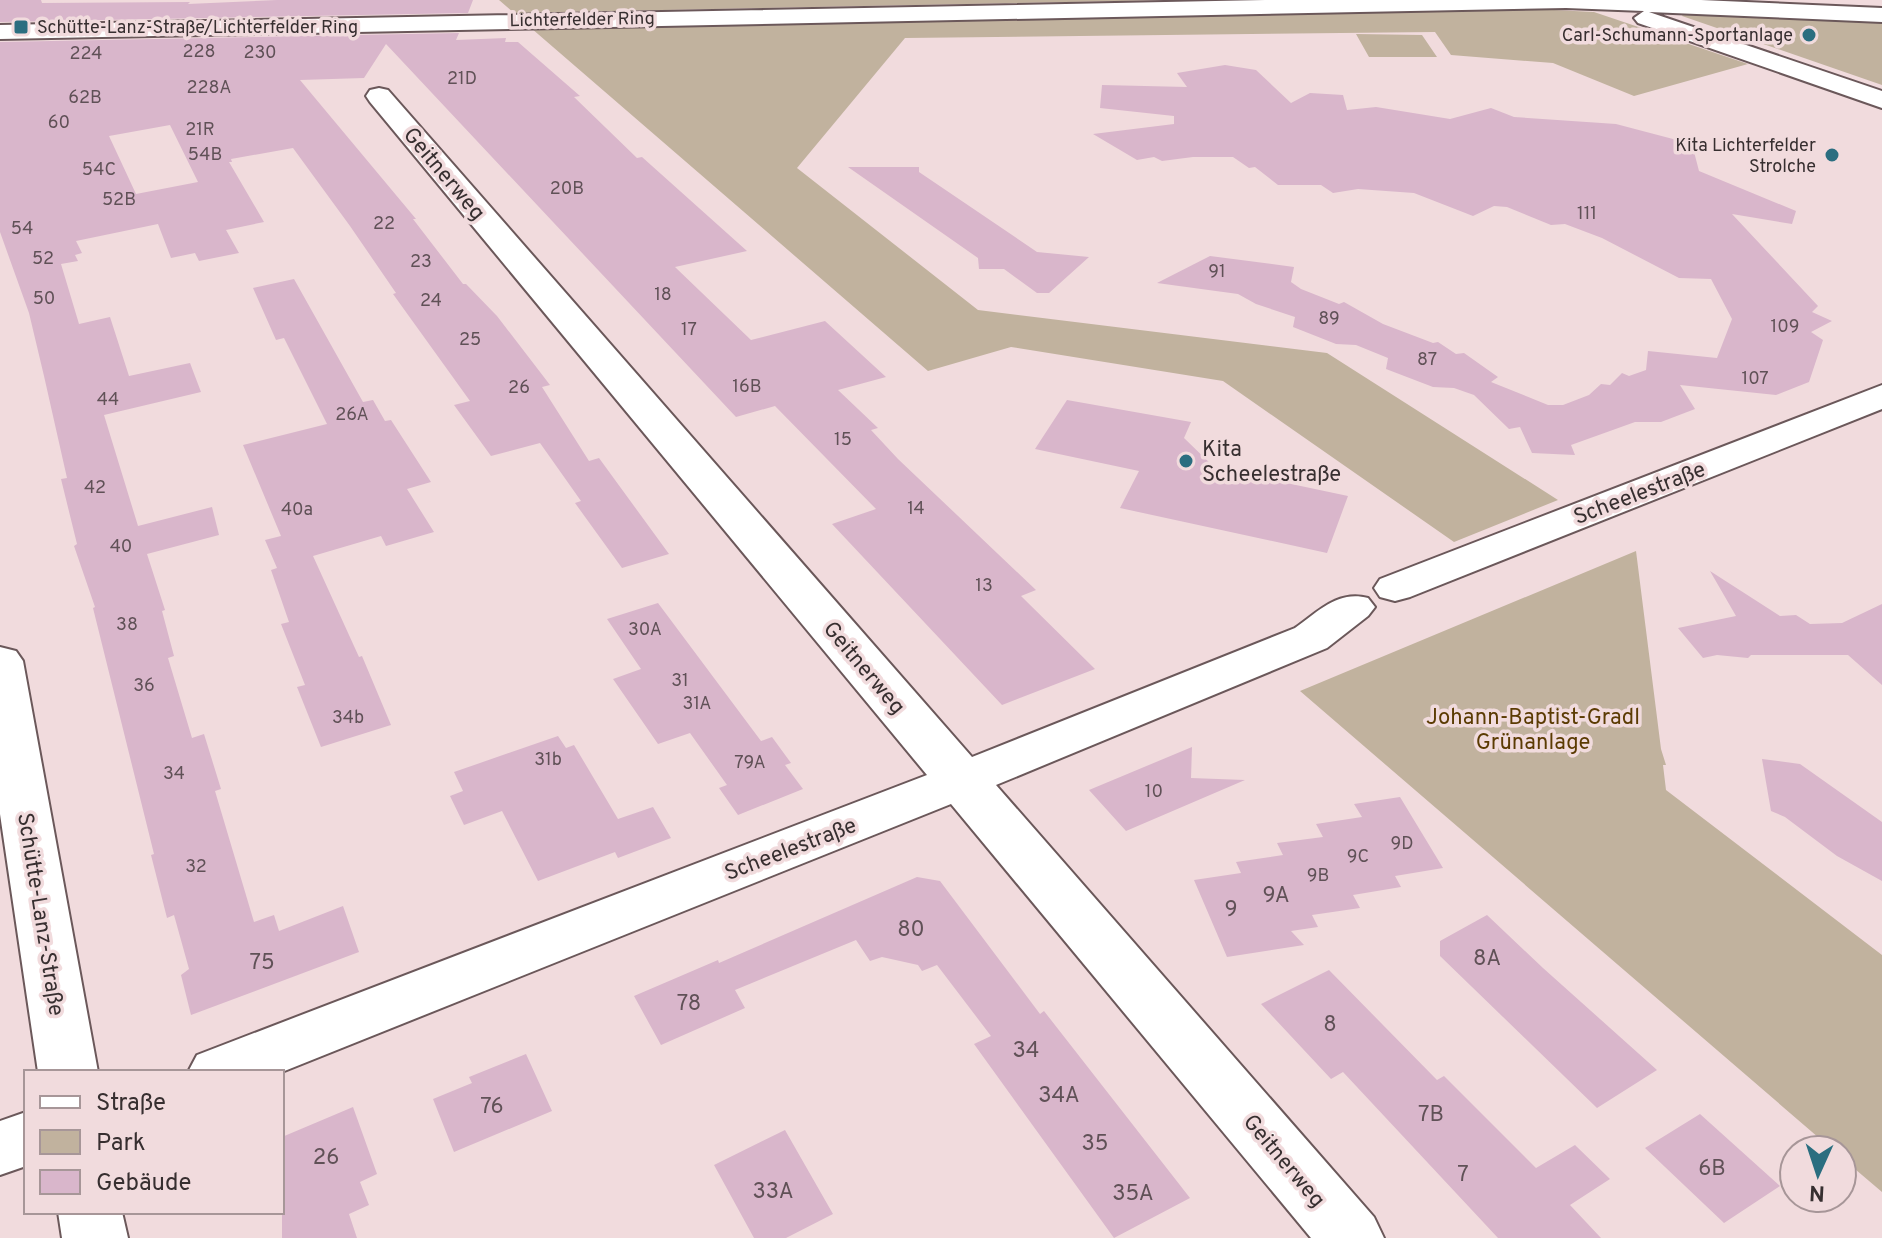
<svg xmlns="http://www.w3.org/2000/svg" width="1882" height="1238" viewBox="0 0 1882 1238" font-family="Overpass,sans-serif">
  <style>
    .green { fill: #c1b29e }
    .building { fill: #d9b6cb; fill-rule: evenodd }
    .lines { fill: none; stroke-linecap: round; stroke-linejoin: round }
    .minor-casing { stroke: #6b585a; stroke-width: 4 }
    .minor { fill: #fff; fill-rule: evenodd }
    .poi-dot { fill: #2b6e80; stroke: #f1dbdd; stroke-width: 3 }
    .labels { text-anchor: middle; stroke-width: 7; stroke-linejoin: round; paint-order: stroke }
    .far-street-label { font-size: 18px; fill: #372f30; stroke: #f1dbdd }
    .far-poi-label { font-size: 18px; fill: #372f30; stroke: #f1dbdd; text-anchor: end }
    .number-label { font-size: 18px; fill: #605157 }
    .street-label { font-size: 22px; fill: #372f30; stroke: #f1dbdd }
    .poi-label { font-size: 22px; fill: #372f30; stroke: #f1dbdd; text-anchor: start }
    .park-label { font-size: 22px; fill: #5b3b03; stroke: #f1dbdd }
    .near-number-label { font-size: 22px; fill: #605157 }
  </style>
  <rect width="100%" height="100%" fill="#f1dbdd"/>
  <!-- green -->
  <path class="green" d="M 499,0 L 1174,0 L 514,13 Z
    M 1542,6 L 1554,10 L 1594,12 L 1748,64 L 1634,96 L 1553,63 L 1451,55 L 1435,32 L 905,38 L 797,168 L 978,310 L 1327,353 L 1558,500 L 1454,542 L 1223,381 L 1011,347 L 928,371 L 531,28 Z
    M 1686,10 L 1882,19 L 1882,85 L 1682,16 Z
    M 1356,34 L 1422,35 L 1437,57 L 1369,57 Z
    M 1636,551 L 1661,749 L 1666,765 L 1663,765 L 1666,790 L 1882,955 L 1882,1192 L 1842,1158 L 1842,1150 L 1833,1150 L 1300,691 Z"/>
  <!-- building -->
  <path class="building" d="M 0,0 L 41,0 L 42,3 L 190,2 L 188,4 L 277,0 L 473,0 L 468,13 L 0,22 Z
    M 459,33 L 456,40 L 506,38 L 505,42 L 518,42 L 580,96 L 574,97 L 637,158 L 642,157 L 747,251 L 675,267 L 751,340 L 825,321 L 886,377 L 838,390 L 878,428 L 871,430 L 898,459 L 1036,590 L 1021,596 L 1095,669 L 1002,705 L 832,524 L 876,509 L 775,406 L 736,417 L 386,44 L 364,78 L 300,80 L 416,219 L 413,219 L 463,284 L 466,284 L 497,316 L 550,385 L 542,387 L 589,461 L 599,458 L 669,554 L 622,568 L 575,503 L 581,501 L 540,443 L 491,456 L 454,405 L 470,401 L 393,294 L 396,293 L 350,226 L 293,148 L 231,159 L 232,162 L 229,162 L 264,222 L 226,230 L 239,253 L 199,261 L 195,253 L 171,258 L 158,224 L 76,241 L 82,253 L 75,255 L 78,261 L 61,264 L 79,324 L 110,317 L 129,376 L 190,363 L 201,392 L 104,415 L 138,526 L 212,507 L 219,535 L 147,554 L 165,610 L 162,611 L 174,656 L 168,658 L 192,738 L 204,734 L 221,789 L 215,791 L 254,922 L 274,915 L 279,931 L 343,906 L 359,952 L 191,1015 L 181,975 L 189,969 L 174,915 L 167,918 L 151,855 L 154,854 L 93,608 L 95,607 L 74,546 L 77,544 L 61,479 L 67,478 L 44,376 L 29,313 L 0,232 L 0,42 ZM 170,125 L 198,182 L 136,194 L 109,136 Z
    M 1225,65 L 1256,70 L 1291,103 L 1310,93 L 1343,95 L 1347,110 L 1376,107 L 1450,119 L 1491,108 L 1514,117 L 1616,124 L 1692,144 L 1699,171 L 1796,211 L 1792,224 L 1732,214 L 1818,306 L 1812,312 L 1832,321 L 1811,332 L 1823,340 L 1809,382 L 1776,395 L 1680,385 L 1695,409 L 1661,422 L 1635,422 L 1571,445 L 1575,455 L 1532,453 L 1520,427 L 1509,429 L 1474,395 L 1454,388 L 1433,387 L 1386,369 L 1388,358 L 1356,345 L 1336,344 L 1293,327 L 1295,317 L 1256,304 L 1238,294 L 1157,283 L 1210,256 L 1294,267 L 1291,282 L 1301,289 L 1339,304 L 1344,302 L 1383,324 L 1433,343 L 1438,342 L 1456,354 L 1464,353 L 1498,377 L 1491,382 L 1548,405 L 1563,405 L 1589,395 L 1601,384 L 1610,385 L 1622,373 L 1629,376 L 1646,370 L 1648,351 L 1717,358 L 1732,319 L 1711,279 L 1679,278 L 1602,238 L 1565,224 L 1551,225 L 1507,207 L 1494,206 L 1473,216 L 1414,193 L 1358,189 L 1333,193 L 1321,185 L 1278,185 L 1255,167 L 1249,168 L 1233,157 L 1193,157 L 1162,161 L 1154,157 L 1137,160 L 1093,134 L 1174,124 L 1174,116 L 1100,108 L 1102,85 L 1187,87 L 1177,73 Z
    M 848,167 L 919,167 L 919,172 L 1037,252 L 1089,257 L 1049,293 L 1037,293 L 1004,269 L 979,269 L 978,258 Z
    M 294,279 L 363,402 L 373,400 L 385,421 L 391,420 L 431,482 L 407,489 L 434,532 L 386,546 L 381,536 L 313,556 L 359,657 L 362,656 L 391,725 L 321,747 L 297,687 L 305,685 L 281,624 L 289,622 L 271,570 L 277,568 L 265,540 L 281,536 L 243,445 L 327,424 L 284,338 L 276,340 L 253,288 Z
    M 1067,400 L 1191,422 L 1184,438 L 1215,468 L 1348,496 L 1327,553 L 1120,508 L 1139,471 L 1035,449 Z
    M 1710,571 L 1780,616 L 1796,615 L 1810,624 L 1842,623 L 1882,604 L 1882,685 L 1848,655 L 1751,655 L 1748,658 L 1717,655 L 1703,658 L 1678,628 L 1736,616 Z
    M 658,603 L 761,741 L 772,737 L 791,763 L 785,765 L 803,789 L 738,815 L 719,788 L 727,785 L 690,733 L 658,744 L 613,679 L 641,669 L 607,619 Z
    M 558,736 L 566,748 L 574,745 L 618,819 L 653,807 L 671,838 L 618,858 L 615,852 L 538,881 L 502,811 L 464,825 L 450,796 L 463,791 L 454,772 Z
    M 1192,747 L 1191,778 L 1245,780 L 1126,831 L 1089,790 Z
    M 1762,759 L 1800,764 L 1882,822 L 1882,881 L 1837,856 L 1785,817 L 1771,811 Z
    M 1400,797 L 1443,868 L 1395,876 L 1401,887 L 1353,895 L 1360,908 L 1312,915 L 1318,927 L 1291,931 L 1304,945 L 1227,957 L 1194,880 L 1241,873 L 1236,862 L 1283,855 L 1277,843 L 1323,837 L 1316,824 L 1362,817 L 1354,804 Z
    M 917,877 L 940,881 L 1040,1014 L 1044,1011 L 1190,1198 L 1114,1238 L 974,1044 L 991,1036 L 937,965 L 922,971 L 918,965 L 882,957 L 870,961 L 856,940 L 735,990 L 745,1008 L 661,1045 L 634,996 L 718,960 L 719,963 Z
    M 1487,915 L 1543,968 L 1657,1070 L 1597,1108 L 1440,956 L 1440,941 Z
    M 1329,970 L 1437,1080 L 1444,1076 L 1536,1168 L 1575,1145 L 1610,1179 L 1570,1205 L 1601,1238 L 1498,1238 L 1343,1072 L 1331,1079 L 1261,1004 Z
    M 526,1054 L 552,1111 L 454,1152 L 433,1099 L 472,1083 L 469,1077 Z
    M 353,1107 L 377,1174 L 360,1182 L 369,1205 L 349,1214 L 357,1238 L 282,1238 L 282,1137 Z
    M 1700,1114 L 1780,1186 L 1724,1223 L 1645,1148 Z
    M 785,1130 L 833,1214 L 786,1238 L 754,1238 L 714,1165 Z"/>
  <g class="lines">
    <!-- minor casing -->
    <g class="minor-casing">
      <path id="minor" d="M 1265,0 L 1701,0 L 1882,8 L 1882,22 L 1649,12 L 1882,91 L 1882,108 L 1638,23 L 1634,18 L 1644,11 L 1566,8 L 0,39 L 0,25 Z
        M 379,88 L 388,90 L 972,757 L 1295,628 C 1319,611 1338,590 1368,598 L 1375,607 L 1368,616 L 1327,648 L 996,785 L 1374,1217 L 1384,1238 L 1311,1238 L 951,804 L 282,1072 L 188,1072 L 197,1055 L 927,775 L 370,102 L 366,96 L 370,90 Z
        M 1882,385 L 1882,409 L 1410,597 L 1395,601 L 1380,597 L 1374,588 L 1380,579 Z
        M 0,647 L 16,651 L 23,661 L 98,1072 L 38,1072 L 0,814 Z
        M 26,1112 L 26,1166 L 0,1175 L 0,1121 Z
        M 58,1212 L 122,1212 L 128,1238 L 62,1238 Z"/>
    </g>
    <!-- minor -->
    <use href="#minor" class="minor"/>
  </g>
  <!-- markers -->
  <g class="poi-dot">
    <rect x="13" y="19" width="16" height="16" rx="4"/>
    <circle cx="1809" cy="35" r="8"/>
    <circle cx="1832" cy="155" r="8"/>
    <circle cx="1186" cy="461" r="8"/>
  </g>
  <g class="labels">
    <!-- far-street labels -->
    <g class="far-street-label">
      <text transform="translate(582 19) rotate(-1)" y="6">Lichterfelder Ring</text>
    </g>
    <!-- far-poi labels -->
    <g class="far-poi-label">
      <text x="37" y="33" text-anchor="start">Schütte-Lanz-Straße/Lichterfelder Ring</text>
      <text x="1793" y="41">Carl-Schumann-Sportanlage</text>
      <text x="1816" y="151">Kita Lichterfelder<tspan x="1816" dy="21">Strolche</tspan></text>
    </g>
    <!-- number labels -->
    <g class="number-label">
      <text x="199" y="57">228</text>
      <text x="260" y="58">230</text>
      <text x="86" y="59">224</text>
      <text x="462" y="84">21D</text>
      <text x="209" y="93">228A</text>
      <text x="85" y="103">62B</text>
      <text x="59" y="128">60</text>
      <text x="200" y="135">21R</text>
      <text x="205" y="160">54B</text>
      <text x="99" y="175">54C</text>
      <text x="567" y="194">20B</text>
      <text x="119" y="205">52B</text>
      <text x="1587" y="219">111</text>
      <text x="384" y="229">22</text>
      <text x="22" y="234">54</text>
      <text x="43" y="264">52</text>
      <text x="421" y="267">23</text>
      <text x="1217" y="277">91</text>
      <text x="663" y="300">18</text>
      <text x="44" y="304">50</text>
      <text x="431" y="306">24</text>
      <text x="1329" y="324">89</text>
      <text x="1785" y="332">109</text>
      <text x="689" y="335">17</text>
      <text x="470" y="345">25</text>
      <text x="1427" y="365">87</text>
      <text x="1755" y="384">107</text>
      <text x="747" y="392">16B</text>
      <text x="519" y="393">26</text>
      <text x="108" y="405">44</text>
      <text x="352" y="420">26A</text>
      <text x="843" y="445">15</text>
      <text x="95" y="493">42</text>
      <text x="916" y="514">14</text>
      <text x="297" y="515">40a</text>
      <text x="121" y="552">40</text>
      <text x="984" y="591">13</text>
      <text x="127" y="630">38</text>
      <text x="645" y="635">30A</text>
      <text x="680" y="686">31</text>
      <text x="144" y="691">36</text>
      <text x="697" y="709">31A</text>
      <text x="348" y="723">34b</text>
      <text x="548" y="765">31b</text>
      <text x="750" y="768">79A</text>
      <text x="174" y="779">34</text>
      <text x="1154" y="797">10</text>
      <text x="1402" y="849">9D</text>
      <text x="1358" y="862">9C</text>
      <text x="196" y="872">32</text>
      <text x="1318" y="881">9B</text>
    </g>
    <!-- street labels -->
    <g class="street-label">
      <text transform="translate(445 173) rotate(50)" y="8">Geitnerweg</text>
      <text transform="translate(1639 492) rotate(-21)" y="8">Scheelestraße</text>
      <text transform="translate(865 667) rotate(50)" y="8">Geitnerweg</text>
      <text transform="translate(790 848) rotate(-21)" y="8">Scheelestraße</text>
      <text transform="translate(42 914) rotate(81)" y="8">Schütte-Lanz-Straße</text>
      <text transform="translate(1285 1160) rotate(50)" y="8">Geitnerweg</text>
    </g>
    <!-- poi labels -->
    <g class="poi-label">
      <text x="1202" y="456">Kita<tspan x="1202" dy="25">Scheelestraße</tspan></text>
    </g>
    <!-- park labels -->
    <g class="park-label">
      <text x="1533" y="724">Johann-Baptist-Gradl<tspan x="1533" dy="25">Grünanlage</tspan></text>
    </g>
    <!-- near-number labels -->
    <g class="near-number-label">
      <text x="1276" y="902">9A</text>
      <text x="1231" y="916">9</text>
      <text x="911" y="936">80</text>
      <text x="1487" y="965">8A</text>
      <text x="262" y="969">75</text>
      <text x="689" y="1010">78</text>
      <text x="1330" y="1031">8</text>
      <text x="1026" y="1057">34</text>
      <text x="1059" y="1102">34A</text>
      <text x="492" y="1113">76</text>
      <text x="1431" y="1121">7B</text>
      <text x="1095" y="1150">35</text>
      <text x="326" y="1164">26</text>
      <text x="1712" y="1175">6B</text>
      <text x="1463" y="1181">7</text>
      <text x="773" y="1198">33A</text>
      <text x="1133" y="1200">35A</text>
    </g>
  </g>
  <!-- legend -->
  <rect x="24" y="1070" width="260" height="144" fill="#f1dbdd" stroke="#a79698" stroke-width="2"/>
  <rect x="40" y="1096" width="40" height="12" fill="#ffffff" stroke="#a79698" stroke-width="2"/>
  <text x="96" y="1110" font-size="24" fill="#372f30">Straße</text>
  <rect x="40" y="1130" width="40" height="24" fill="#c1b29e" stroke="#a79698" stroke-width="2"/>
  <text x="96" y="1150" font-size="24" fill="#372f30">Park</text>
  <rect x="40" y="1170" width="40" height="24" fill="#d9b6cb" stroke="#a79698" stroke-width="2"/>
  <text x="96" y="1190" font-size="24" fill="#372f30">Gebäude</text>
  <!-- north arrow -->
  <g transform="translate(1818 1174) rotate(183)"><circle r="38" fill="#f1dbdd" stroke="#a79698" stroke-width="2"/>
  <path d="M0-6L14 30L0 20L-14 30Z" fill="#2b6e80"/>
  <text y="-12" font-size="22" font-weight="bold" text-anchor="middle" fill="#372f30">N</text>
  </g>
</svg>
